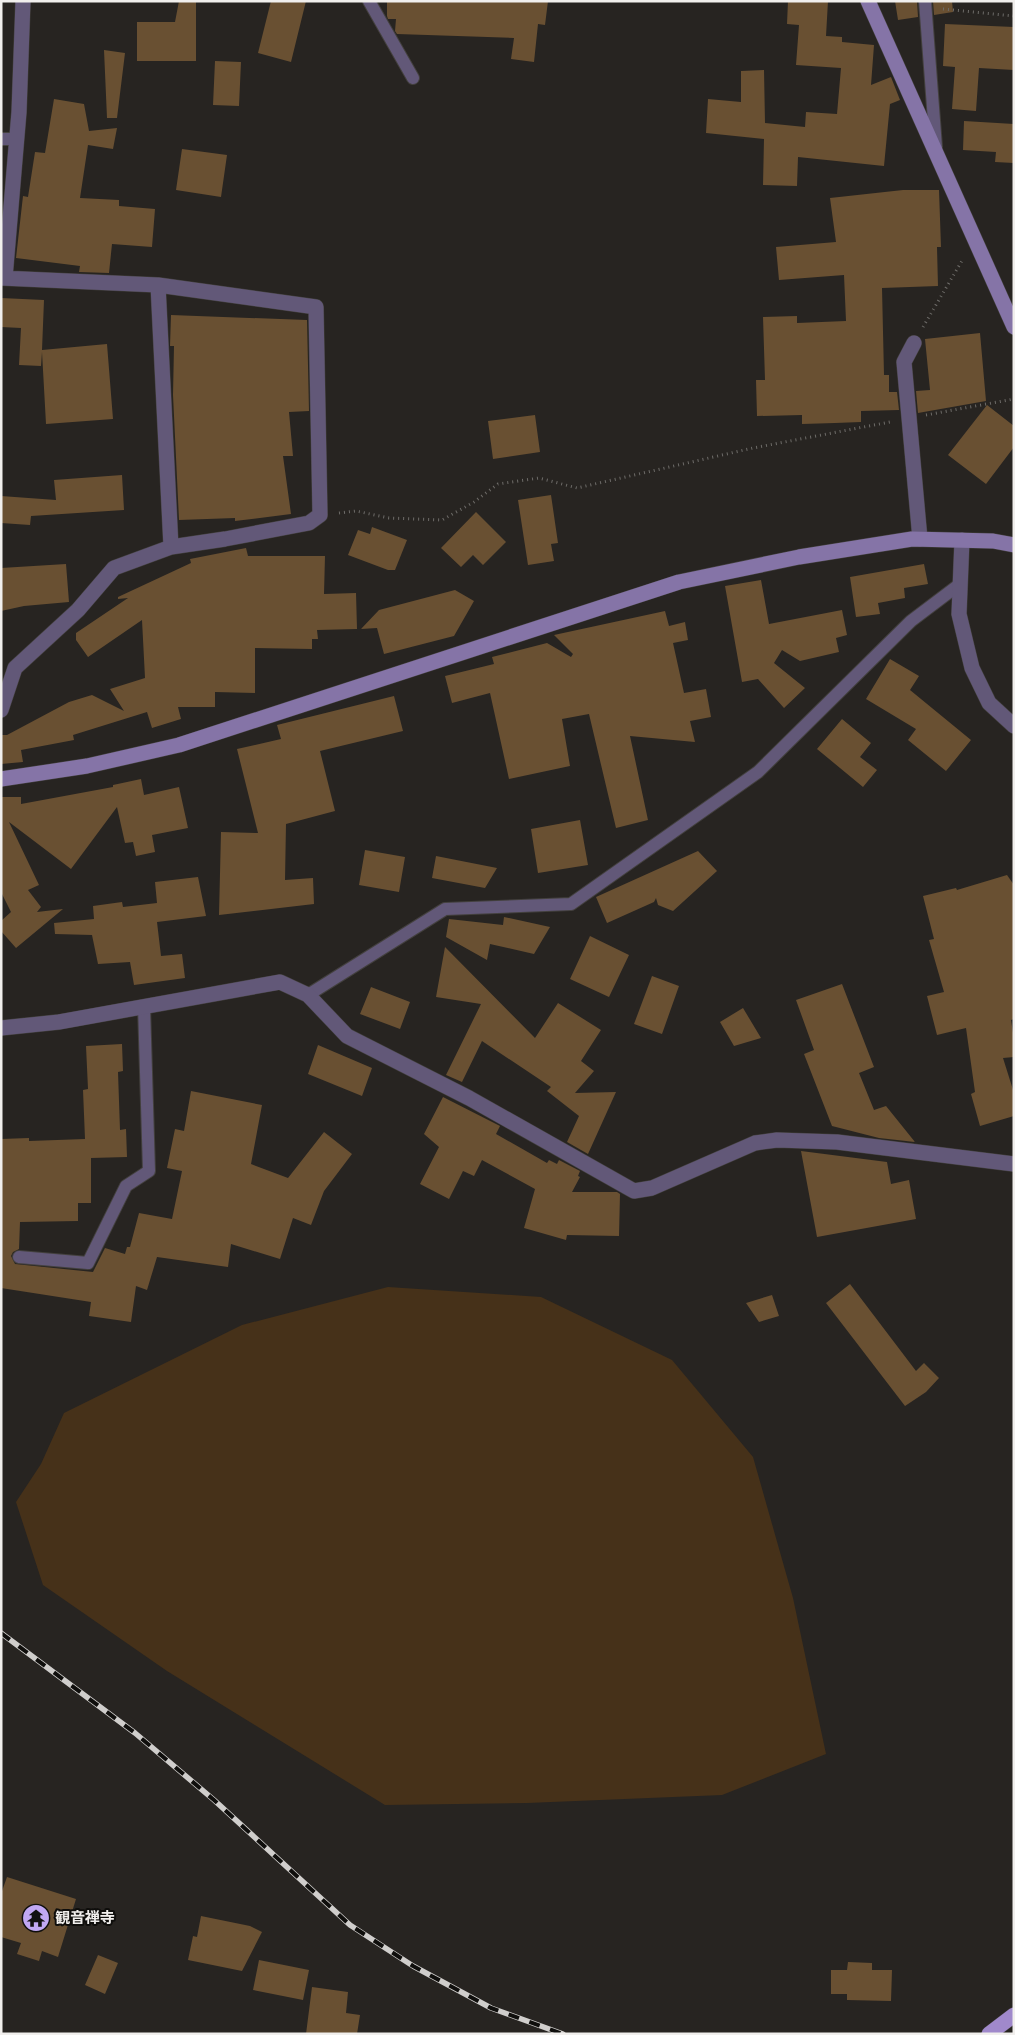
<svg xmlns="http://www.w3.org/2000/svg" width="1015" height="2035" viewBox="0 0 1015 2035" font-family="Montserrat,'Noto Sans JP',sans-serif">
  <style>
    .green { fill: #463119 }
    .building { fill: #695032 }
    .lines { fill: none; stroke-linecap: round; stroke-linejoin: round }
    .lane-casing { stroke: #43403e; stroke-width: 14 }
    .street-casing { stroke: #43403e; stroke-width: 16 }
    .secondary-casing { stroke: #43403e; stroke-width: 16 }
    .primary-casing { stroke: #43403e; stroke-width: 16 }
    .path { stroke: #6e6c69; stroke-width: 3; stroke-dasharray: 1 4; stroke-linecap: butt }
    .lane { stroke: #625878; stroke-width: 12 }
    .street { stroke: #625878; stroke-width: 15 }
    .secondary { stroke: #8574a7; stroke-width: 15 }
    .primary { stroke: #a089cb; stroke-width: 15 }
    .rail-casing { stroke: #d0cecc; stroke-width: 5.5 }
    .rail { stroke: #0f0e0c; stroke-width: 4; stroke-dasharray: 11; stroke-linecap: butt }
    .labels { text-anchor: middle; stroke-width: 4; stroke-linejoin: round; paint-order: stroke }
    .poi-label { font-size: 15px; font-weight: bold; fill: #f1efed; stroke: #0f0e0c; text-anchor: start }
  </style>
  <rect width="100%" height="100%" fill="#272421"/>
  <!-- green -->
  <path class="green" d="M 388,1287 L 541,1297 L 672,1360 L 753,1457 L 793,1598 L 826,1754 L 722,1795 L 527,1803 L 385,1805 L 167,1671 L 43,1585 L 16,1502 L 41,1464 L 64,1413 L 242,1325 Z"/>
  <!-- building -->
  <path class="building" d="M 179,1 L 196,1 L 196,61 L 137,61 L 137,22 L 175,22 Z
    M 271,1 L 306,1 L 291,62 L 258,53 Z
    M 387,1 L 548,1 L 545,25 L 538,24 L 534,62 L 511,59 L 514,38 L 397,34 L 395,31 L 396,19 L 388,19 L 387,16 Z
    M 788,1 L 828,1 L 826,36 L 842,37 L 842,42 L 874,45 L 871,85 L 891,77 L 900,100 L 890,104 L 884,166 L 798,157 L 797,186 L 763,185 L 764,139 L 706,133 L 708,99 L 741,102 L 741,71 L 764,70 L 765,123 L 805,127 L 806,112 L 837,114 L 841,68 L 796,65 L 799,25 L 787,24 Z
    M 895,1 L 917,1 L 918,17 L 898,20 Z
    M 933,1 L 952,1 L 953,12 L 934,15 Z
    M 945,24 L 1014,27 L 1014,70 L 979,68 L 976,111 L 952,109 L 955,67 L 943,66 Z
    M 104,50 L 125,53 L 117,118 L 107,118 Z
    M 215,61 L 241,62 L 239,106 L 213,105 Z
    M 54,99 L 84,104 L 89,131 L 117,128 L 113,149 L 88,145 L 80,198 L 119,200 L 119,206 L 155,209 L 152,247 L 112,244 L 109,273 L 79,272 L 80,266 L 16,258 L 23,196 L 28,197 L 35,152 L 45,153 Z
    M 964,121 L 1014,124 L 1014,163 L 995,162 L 996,152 L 963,150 Z
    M 182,149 L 227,155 L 221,197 L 176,190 Z
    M 903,190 L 939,190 L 941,247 L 937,247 L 938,286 L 882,288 L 884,375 L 889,375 L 889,392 L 897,392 L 899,410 L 861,411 L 861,422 L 835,423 L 802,424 L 802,415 L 757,416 L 756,380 L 765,380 L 763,317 L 797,316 L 797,323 L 846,321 L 844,275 L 779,280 L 776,247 L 836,242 L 830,198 Z
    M 1,298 L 44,300 L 42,350 L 107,344 L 113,419 L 46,424 L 42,352 L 41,366 L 19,365 L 21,328 L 1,327 Z
    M 171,315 L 307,320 L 309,411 L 289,412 L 293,456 L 283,456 L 291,514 L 235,521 L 235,518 L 179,520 L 173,395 L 174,346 L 170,346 Z
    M 980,333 L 986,401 L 918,413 L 916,391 L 930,390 L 925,339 Z
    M 987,405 L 1014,426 L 1014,447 L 986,484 L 948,455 Z
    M 535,415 L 540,452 L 493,459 L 488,421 Z
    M 122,475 L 124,510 L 31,516 L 30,525 L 1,523 L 1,496 L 56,500 L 54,480 Z
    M 551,495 L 558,543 L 551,544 L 554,561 L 528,565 L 518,500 Z
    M 476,512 L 506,542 L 483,565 L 473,555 L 461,567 L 441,548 Z
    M 372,527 L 407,540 L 395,570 L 388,570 L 348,555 L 358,530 L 370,534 Z
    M 246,548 L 248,556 L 325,556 L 324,594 L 356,593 L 357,629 L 317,630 L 318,639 L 312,639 L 312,649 L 255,648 L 255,693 L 215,692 L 215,707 L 178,707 L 181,719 L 152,728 L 147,712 L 73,735 L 74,740 L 21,750 L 23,762 L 1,764 L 1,735 L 7,735 L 69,702 L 92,695 L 124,711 L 110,689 L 145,678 L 142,620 L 88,657 L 76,640 L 76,633 L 128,598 L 118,599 L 118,597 L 191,563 L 190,559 Z
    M 66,564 L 69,602 L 24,606 L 1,611 L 1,568 Z
    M 924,564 L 928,584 L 904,588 L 905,598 L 878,603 L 880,614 L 856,617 L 850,577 Z
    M 761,580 L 769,624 L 842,610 L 847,635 L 836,638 L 839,652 L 800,661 L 782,650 L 774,663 L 805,688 L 784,708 L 758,679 L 742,682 L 725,586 Z
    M 455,590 L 474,601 L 454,636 L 384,654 L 377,628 L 361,629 L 379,610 Z
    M 665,611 L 669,626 L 685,622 L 688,640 L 673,643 L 684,693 L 706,689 L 711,717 L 690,721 L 695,742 L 630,736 L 648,820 L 616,828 L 589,714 L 562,719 L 570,766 L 509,779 L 490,693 L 452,703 L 445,676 L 494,664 L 492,657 L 547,643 L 571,657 L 573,654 L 554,635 Z
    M 890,659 L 919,676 L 910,690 L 971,740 L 946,771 L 908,740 L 916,729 L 866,699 Z
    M 394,696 L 403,731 L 320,751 L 335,811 L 286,824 L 285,880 L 313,878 L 314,904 L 219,915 L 221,832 L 258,833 L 237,749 L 281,739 L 277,725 Z
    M 842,719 L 871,743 L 860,757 L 877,770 L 863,787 L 817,749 Z
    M 141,779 L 144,795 L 179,787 L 188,828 L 152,835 L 155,852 L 136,856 L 133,842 L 125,843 L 117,807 L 71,869 L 9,822 L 39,885 L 28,890 L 41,907 L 37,912 L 63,909 L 16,948 L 1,931 L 1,921 L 11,912 L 1,892 L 1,797 L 21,797 L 21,804 L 113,787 L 113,785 Z
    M 580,820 L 588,865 L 538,873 L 531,829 Z
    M 365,850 L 405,857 L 399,892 L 359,885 Z
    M 698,851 L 717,871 L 673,911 L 658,905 L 656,898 L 654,902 L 607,923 L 596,897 Z
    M 436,856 L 497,868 L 485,888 L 432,878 Z
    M 1007,875 L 1014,885 L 1014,1019 L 1011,1020 L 1014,1039 L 1014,1057 L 1003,1058 L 1014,1093 L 1014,1116 L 980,1126 L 971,1094 L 975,1092 L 966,1028 L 937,1035 L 927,996 L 944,992 L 929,940 L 934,939 L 923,896 L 956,888 L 957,890 Z
    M 198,877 L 206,916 L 157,922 L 161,956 L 182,954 L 185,978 L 134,985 L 130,962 L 98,964 L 92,935 L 55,934 L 54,923 L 94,919 L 93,906 L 122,902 L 123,907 L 157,903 L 155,882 Z
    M 504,917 L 550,927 L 534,954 L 490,944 L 487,960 L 446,937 L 449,919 L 503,925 Z
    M 590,936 L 629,955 L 609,997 L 570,979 Z
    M 445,947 L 535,1038 L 558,1003 L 601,1030 L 581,1061 L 594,1071 L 575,1093 L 616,1092 L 588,1154 L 567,1142 L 579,1116 L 547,1091 L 551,1087 L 482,1041 L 462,1082 L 446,1075 L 481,1004 L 436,997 Z
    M 652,976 L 679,986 L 662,1034 L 634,1024 Z
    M 842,984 L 874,1067 L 859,1073 L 874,1110 L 886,1106 L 915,1142 L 879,1138 L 832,1126 L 804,1054 L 814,1050 L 796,1000 Z
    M 371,987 L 410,1002 L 400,1029 L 360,1014 Z
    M 743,1008 L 761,1038 L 734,1046 L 720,1022 Z
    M 122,1044 L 123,1071 L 118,1072 L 120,1130 L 126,1129 L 127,1157 L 91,1158 L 91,1203 L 78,1203 L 78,1221 L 20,1222 L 19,1249 L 13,1252 L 11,1256 L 15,1264 L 93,1272 L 105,1248 L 125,1254 L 127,1247 L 130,1247 L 139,1213 L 172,1219 L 182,1171 L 167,1168 L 175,1129 L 184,1131 L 191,1091 L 262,1105 L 251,1164 L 288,1178 L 324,1132 L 352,1154 L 324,1191 L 311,1225 L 293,1218 L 280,1259 L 231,1244 L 228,1267 L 157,1257 L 147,1290 L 136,1286 L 131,1322 L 89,1316 L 91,1302 L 1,1288 L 1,1139 L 29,1138 L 29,1141 L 85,1139 L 83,1090 L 88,1089 L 86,1046 Z
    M 318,1045 L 372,1068 L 362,1096 L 308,1074 Z
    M 443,1097 L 500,1126 L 496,1134 L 547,1163 L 549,1160 L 557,1164 L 559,1160 L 580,1171 L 578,1176 L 580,1177 L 572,1192 L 617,1192 L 620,1194 L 619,1236 L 567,1235 L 566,1240 L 524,1228 L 535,1189 L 482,1160 L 474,1176 L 463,1171 L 449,1199 L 420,1184 L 439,1147 L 424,1134 Z
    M 801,1151 L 887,1162 L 891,1184 L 909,1180 L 916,1219 L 817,1237 Z
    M 850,1284 L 916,1371 L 924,1363 L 939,1378 L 926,1392 L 905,1406 L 826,1303 Z
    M 772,1295 L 779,1316 L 759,1322 L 746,1303 Z
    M 7,1877 L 76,1899 L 58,1957 L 42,1951 L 39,1961 L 17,1954 L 21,1943 L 1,1937 L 1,1894 Z
    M 201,1916 L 250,1926 L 262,1932 L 242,1971 L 188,1960 L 193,1936 L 197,1937 Z
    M 98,1955 L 118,1963 L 105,1994 L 85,1985 Z
    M 259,1960 L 309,1970 L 303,2000 L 253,1990 Z
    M 848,1962 L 872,1963 L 872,1970 L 892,1970 L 891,2001 L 847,2000 L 847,1994 L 831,1994 L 831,1970 L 847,1970 Z
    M 312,1987 L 348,1992 L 346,2013 L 360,2015 L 357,2034 L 306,2034 Z"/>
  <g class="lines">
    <!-- lane casing -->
    <g class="lane-casing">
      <path id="lane" d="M 369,1 L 413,78
        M 925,1 L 936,147
        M 1,139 L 16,139
        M 308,995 L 445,909 L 571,904 L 758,772 L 911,621 L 960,584
        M 19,1257 L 88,1263 L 126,1186 L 149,1171 L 144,1006"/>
    </g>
    <!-- street casing -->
    <g class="street-casing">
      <path id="street" d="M 1,278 L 158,285 L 171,547 L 114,568 L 78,610 L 15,668 L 1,710
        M 5,278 L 19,112 L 23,1
        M 158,285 L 316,307 L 320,515 L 309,523 L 225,539 L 171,547
        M 914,343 L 904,362 L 920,539
        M 962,540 L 959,614 L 972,668 L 989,703 L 1014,726
        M 1,1028 L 59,1022 L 280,982 L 308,995 L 347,1036 L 469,1098 L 634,1191 L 652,1188 L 755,1143 L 777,1140 L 837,1142 L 1014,1164"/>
    </g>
    <!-- secondary casing -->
    <g class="secondary-casing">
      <path id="secondary" d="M 868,1 L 1014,327
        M 1,779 L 87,766 L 179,745 L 679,582 L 799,557 L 912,539 L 993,541 L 1014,545"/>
    </g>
    <!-- primary casing -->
    <g class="primary-casing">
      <path id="primary" d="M 989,2034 L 1014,2015"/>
    </g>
    <!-- path -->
    <path class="path" d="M 943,9 L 1014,16
      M 923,327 L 963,259
      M 926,415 L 1014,399
      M 339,513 L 356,511 L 389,518 L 442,520 L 474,502 L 498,484 L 539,478 L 577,488 L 753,448 L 890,422"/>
    <!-- lane -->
    <use href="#lane" class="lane"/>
    <!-- street -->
    <use href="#street" class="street"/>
    <!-- secondary -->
    <use href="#secondary" class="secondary"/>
    <!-- primary -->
    <use href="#primary" class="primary"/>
    <!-- rail casing -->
    <g class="rail-casing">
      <path id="rail" d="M 1,1633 L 135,1733 L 214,1800 L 350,1925 L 413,1966 L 491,2008 L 563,2034"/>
    </g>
    <!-- rail -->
    <use href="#rail" class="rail"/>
  </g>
  <!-- icons -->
  <defs>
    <g id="temple-disc" transform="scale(1.4375)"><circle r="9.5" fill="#c1a8f3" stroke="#0f0e0c"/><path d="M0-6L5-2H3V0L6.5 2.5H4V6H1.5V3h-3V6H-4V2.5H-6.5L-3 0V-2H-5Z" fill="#111"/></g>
  </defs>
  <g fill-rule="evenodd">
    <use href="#temple-disc" x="36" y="1918"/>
  </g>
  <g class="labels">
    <!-- poi labels -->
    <g class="poi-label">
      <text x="55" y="1923">観音禅寺</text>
    </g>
  </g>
  <!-- border -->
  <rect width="1015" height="2035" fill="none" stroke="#f1efed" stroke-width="5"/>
</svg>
